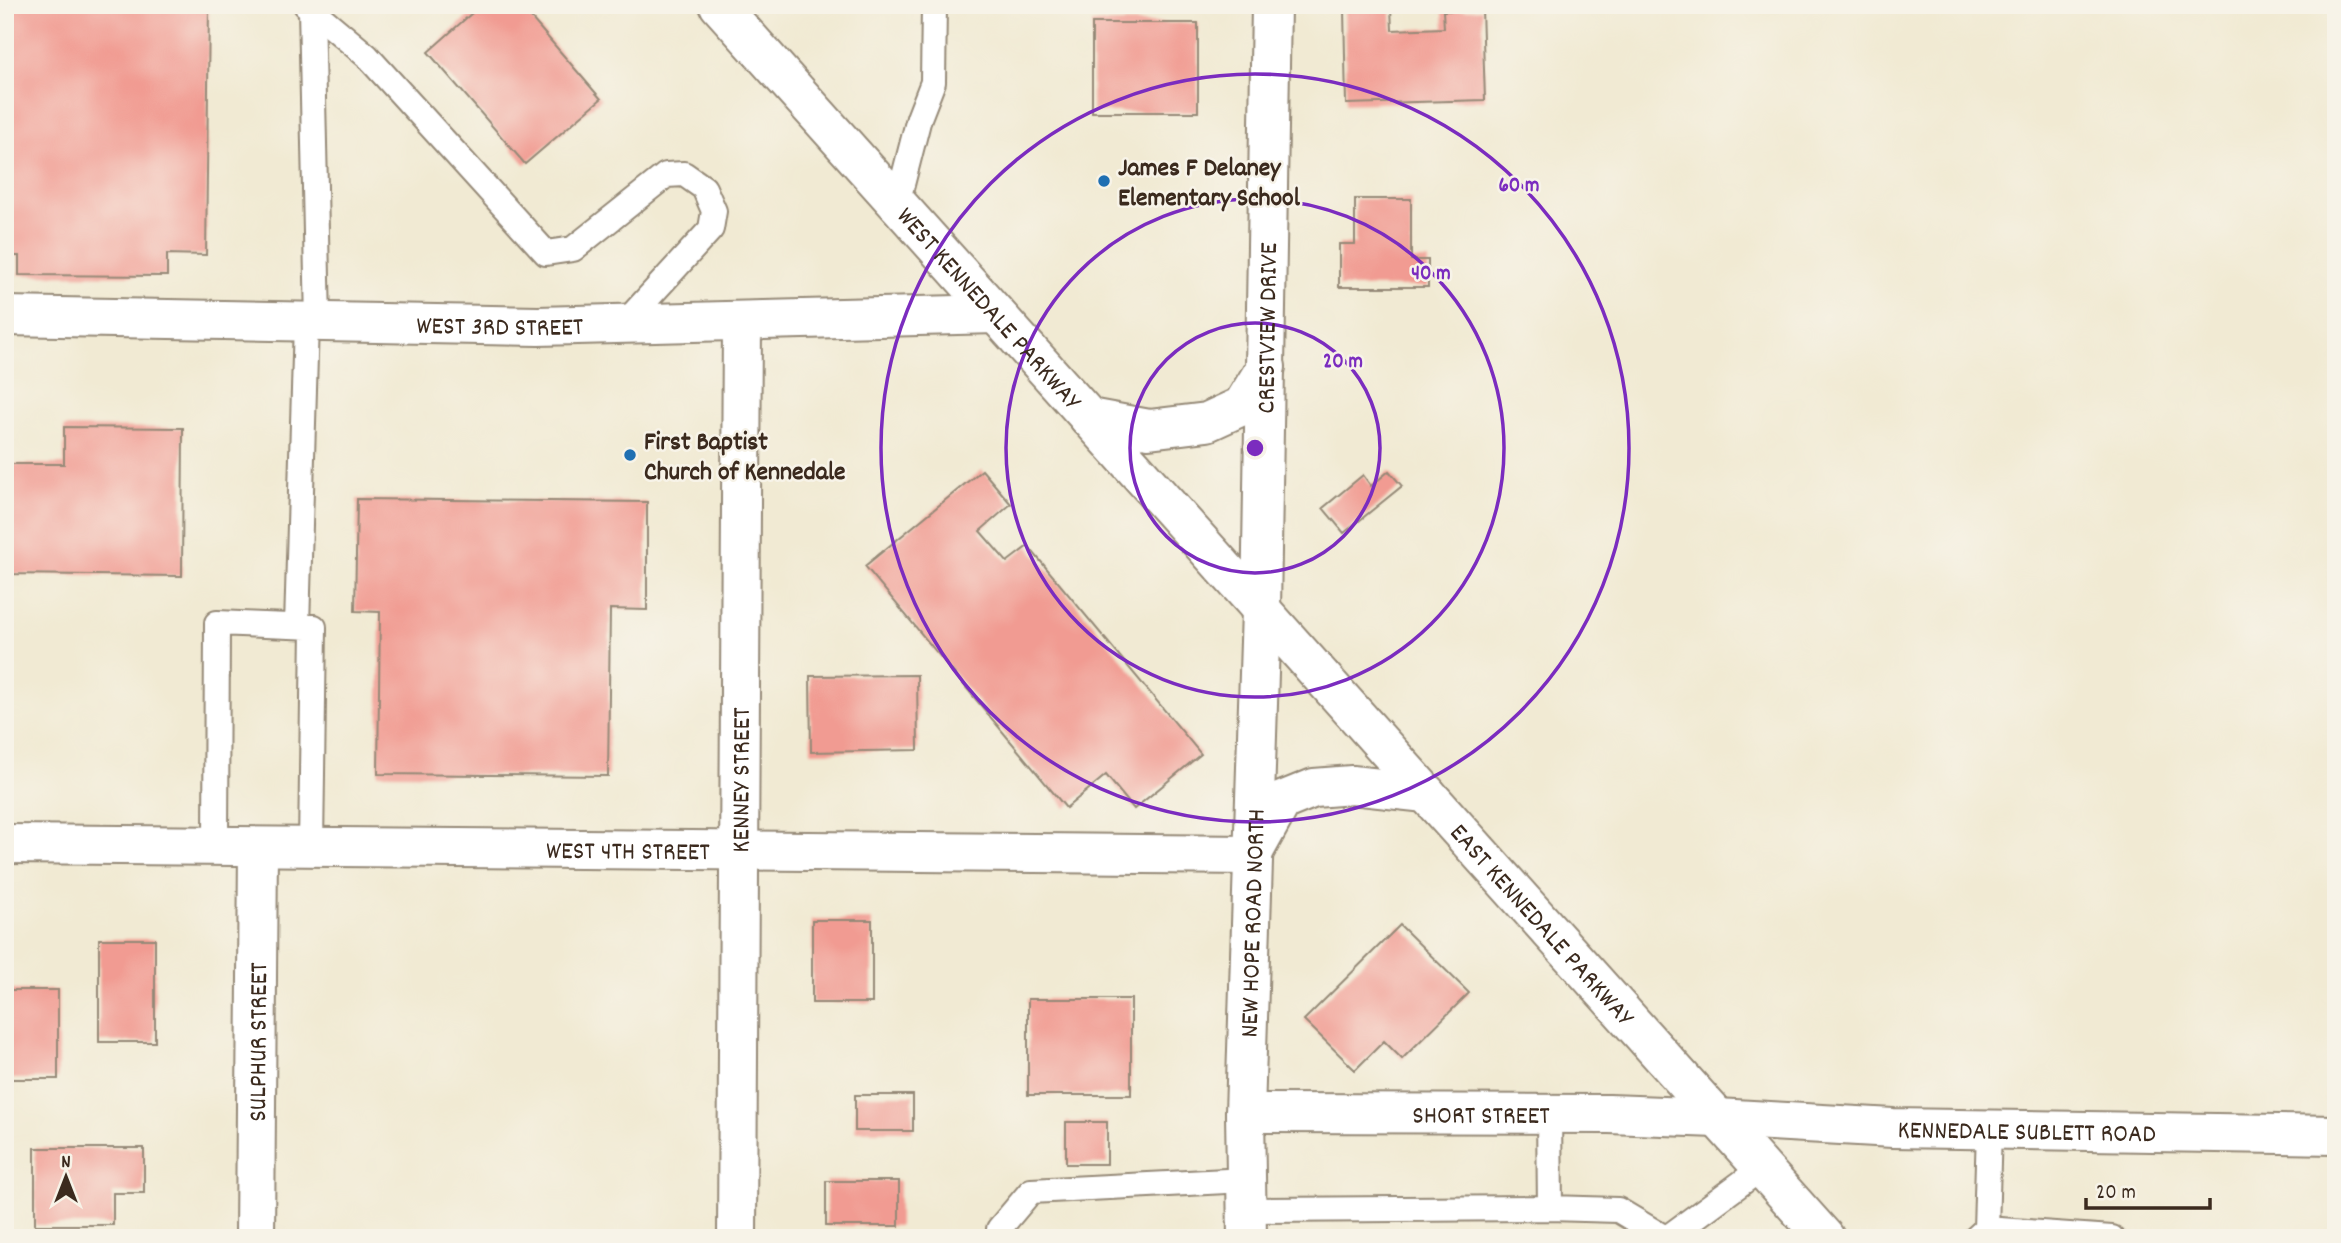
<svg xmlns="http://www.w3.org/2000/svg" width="2341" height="1243" viewBox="0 0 2341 1243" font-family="Dekko,sans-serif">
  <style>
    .building { fill: #f19b92 }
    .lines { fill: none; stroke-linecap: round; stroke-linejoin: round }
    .service-casing { stroke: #968a78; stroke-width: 28 }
    .minor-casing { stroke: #968a78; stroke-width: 42 }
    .tertiary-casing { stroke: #968a78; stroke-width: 42 }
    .secondary-casing { stroke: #968a78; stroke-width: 42 }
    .primary-casing { stroke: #968a78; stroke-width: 42 }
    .service { stroke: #fff; stroke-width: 24 }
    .minor { stroke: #fff; stroke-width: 38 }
    .tertiary { stroke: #fff; stroke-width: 38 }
    .secondary { stroke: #fff; stroke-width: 38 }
    .primary { stroke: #fff; stroke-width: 38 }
    .ring { fill: none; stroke: #7b2cbf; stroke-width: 3.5 }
    .poi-dot { fill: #1f6fb2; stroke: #f7f3e8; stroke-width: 2.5 }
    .labels { text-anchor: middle; stroke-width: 5; stroke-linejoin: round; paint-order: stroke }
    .poi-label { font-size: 26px; font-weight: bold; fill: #3b2a1e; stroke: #f7f3e8; text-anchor: start }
    .street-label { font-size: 26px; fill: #3b2a1e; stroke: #f7f3e8 }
    .centre { fill: #7b2cbf; stroke: #f7f3e8; stroke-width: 3.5 }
    .ring-label { font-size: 21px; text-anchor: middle; font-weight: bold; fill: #7b2cbf; stroke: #f7f3e8; stroke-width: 5; stroke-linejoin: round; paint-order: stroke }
  </style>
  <rect width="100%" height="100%" fill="#f7f3e8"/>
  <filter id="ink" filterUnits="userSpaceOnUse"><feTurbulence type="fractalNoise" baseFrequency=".0143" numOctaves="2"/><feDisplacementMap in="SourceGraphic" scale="14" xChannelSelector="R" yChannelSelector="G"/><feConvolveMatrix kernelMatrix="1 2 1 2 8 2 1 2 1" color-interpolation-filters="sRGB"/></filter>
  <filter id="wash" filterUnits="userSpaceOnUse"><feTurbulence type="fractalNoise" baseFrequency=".00686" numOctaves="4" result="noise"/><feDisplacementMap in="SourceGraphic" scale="28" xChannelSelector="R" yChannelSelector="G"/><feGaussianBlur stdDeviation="1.57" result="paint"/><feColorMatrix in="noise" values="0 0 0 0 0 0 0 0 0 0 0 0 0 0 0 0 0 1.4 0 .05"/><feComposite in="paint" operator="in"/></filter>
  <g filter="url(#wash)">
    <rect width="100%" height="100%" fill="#f1ead3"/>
    <g id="blocks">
      <!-- building -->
      <path class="building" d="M 5,5 L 209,5 L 206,255 L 167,254 L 167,276 L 19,275 L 19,256 L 5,256 Z
        M 481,5 L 520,5 L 601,99 L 525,164 L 428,52 Z
        M 1391,7 L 1392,30 L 1444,28 L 1443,11 L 1482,9 L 1485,100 L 1346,104 L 1344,9 Z
        M 1092,23 L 1198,23 L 1198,112 L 1092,112 Z
        M 1355,199 L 1411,199 L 1411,260 L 1428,260 L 1428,287 L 1339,287 L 1339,244 L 1355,244 Z
        M 64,427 L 183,428 L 182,576 L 5,574 L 5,464 L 64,464 Z
        M 982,470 L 1011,504 L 980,531 L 1007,562 L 1028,546 L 1201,754 L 1134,809 L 1106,775 L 1066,808 L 865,566 Z
        M 1389,471 L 1402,486 L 1344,533 L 1323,508 L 1363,475 L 1371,486 Z
        M 357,499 L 647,502 L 647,610 L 610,609 L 608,776 L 378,774 L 380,612 L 355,611 Z
        M 917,675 L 918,750 L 811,752 L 810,676 Z
        M 812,920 L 872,920 L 872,1003 L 812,1003 Z
        M 1400,925 L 1469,993 L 1402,1059 L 1384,1041 L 1355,1070 L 1304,1020 Z
        M 99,939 L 155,939 L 155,1042 L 99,1042 Z
        M 9,990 L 58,990 L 58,1079 L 9,1079 Z
        M 1028,999 L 1131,999 L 1131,1095 L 1028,1095 Z
        M 855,1095 L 913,1095 L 913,1131 L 855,1131 Z
        M 1066,1122 L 1107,1122 L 1107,1164 L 1066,1164 Z
        M 35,1148 L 144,1148 L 144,1193 L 113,1193 L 113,1225 L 35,1225 Z
        M 826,1181 L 899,1181 L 899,1226 L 826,1226 Z"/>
    </g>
  </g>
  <g filter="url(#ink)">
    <use href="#blocks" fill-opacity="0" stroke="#968a78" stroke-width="2"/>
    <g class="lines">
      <!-- service casing -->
      <g class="service-casing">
        <path id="service" d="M 306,5 L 311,9 L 318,322
          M 311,9 L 367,56 L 546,253 L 573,249 L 666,175 L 684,174 L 704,188 L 714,211 L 711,229 L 624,324
          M 897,204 L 919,118 L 933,82 L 934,5
          M 297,626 L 306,322
          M 216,846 L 217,623 L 314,627 L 311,847
          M 1549,1113 L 1550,1208
          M 1247,1210 L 1550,1208 L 1618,1210 L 1665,1238
          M 1986,1229 L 1989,1129
          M 999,1238 L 999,1229 L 1031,1191 L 1246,1180
          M 1667,1238 L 1763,1167
          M 1976,1238 L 1986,1229 L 2112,1238"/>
      </g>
      <!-- minor casing -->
      <g class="minor-casing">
        <g id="minor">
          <path id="s1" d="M 1261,610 L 1271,5"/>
          <path id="s2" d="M 5,844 L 1252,855"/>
          <path id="s3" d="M 1245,1113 L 1609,1114 L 1717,1118"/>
          <path id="s4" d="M 255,1238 L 258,847"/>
          <path id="s5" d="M 737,1238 L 742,321"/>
        </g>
      </g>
      <!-- tertiary casing -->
      <g class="tertiary-casing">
        <g id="tertiary">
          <path id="s6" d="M 5,316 L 538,326 L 996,314"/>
          <path id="s7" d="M 1247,1238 L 1245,1113 L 1261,610"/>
        </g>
      </g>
      <!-- secondary casing -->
      <g class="secondary-casing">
        <g id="secondary">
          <path id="s8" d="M 1717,1118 L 1893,1128 L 2336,1135"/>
        </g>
      </g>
      <!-- primary casing -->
      <g class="primary-casing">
        <g id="primary">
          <path id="s9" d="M 719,5 L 1825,1238"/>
          <path d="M 1089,418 L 1149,429 L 1207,422 L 1242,406 L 1266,367"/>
          <path d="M 1252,855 L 1282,801 L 1314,788 L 1352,785 L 1426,793"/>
        </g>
      </g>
      <!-- service -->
      <use href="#service" class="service"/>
      <!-- minor -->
      <use href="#minor" class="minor"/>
      <!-- tertiary -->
      <use href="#tertiary" class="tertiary"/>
      <!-- secondary -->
      <use href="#secondary" class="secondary"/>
      <!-- primary -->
      <use href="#primary" class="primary"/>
    </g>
  </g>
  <!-- distance rings -->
  <g class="ring">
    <circle cx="1255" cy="448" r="125"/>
    <circle cx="1255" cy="448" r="249"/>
    <circle cx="1255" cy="448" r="374"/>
  </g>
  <!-- markers -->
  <g class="poi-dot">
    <circle cx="1104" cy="181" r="7"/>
    <circle cx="630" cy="455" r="7"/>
  </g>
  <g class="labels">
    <!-- poi labels -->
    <g class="poi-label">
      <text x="1118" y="175">James F Delaney<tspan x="1118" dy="30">Elementary School</tspan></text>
      <text x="644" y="449">First Baptist<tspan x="644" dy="30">Church of Kennedale</tspan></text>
    </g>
    <!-- street labels -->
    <g class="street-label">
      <text dy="9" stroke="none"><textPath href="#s9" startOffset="406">WEST KENNEDALE PARKWAY</textPath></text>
      <text dy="9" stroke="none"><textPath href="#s6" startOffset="495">WEST 3RD STREET</textPath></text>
      <text dy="9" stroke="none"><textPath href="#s1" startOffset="282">CRESTVIEW DRIVE</textPath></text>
      <text dy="9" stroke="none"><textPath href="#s5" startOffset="458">KENNEY STREET</textPath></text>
      <text dy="9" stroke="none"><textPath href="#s2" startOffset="623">WEST 4TH STREET</textPath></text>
      <text dy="9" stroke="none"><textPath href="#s7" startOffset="315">NEW HOPE ROAD NORTH</textPath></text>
      <text dy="9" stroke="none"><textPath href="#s9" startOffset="1234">EAST KENNEDALE PARKWAY</textPath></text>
      <text dy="9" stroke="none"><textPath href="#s4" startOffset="196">SULPHUR STREET</textPath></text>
      <text dy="9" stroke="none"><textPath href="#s3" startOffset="236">SHORT STREET</textPath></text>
      <text dy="9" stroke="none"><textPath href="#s8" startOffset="310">KENNEDALE SUBLETT ROAD</textPath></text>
    </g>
  </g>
  <circle cx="1255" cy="448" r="10" class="centre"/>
  <g class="ring-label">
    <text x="1519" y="191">60 m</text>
    <text x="1431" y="279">40 m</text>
    <text x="1343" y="367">20 m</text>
  </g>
  <!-- margin -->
  <rect width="2341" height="1243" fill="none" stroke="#f7f3e8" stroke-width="28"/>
  <!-- north arrow -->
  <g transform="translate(66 1177)" stroke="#f7f3e8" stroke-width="5" paint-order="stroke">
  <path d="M0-5L12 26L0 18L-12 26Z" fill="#3b2a1e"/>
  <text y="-10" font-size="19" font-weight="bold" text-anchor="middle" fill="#3b2a1e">N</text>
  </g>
  <!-- scale -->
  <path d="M2086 1198v10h124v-10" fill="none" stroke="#3b2a1e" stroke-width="3.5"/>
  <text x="2096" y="1198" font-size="21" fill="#3b2a1e" stroke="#f7f3e8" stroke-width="5" paint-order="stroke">20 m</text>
</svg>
